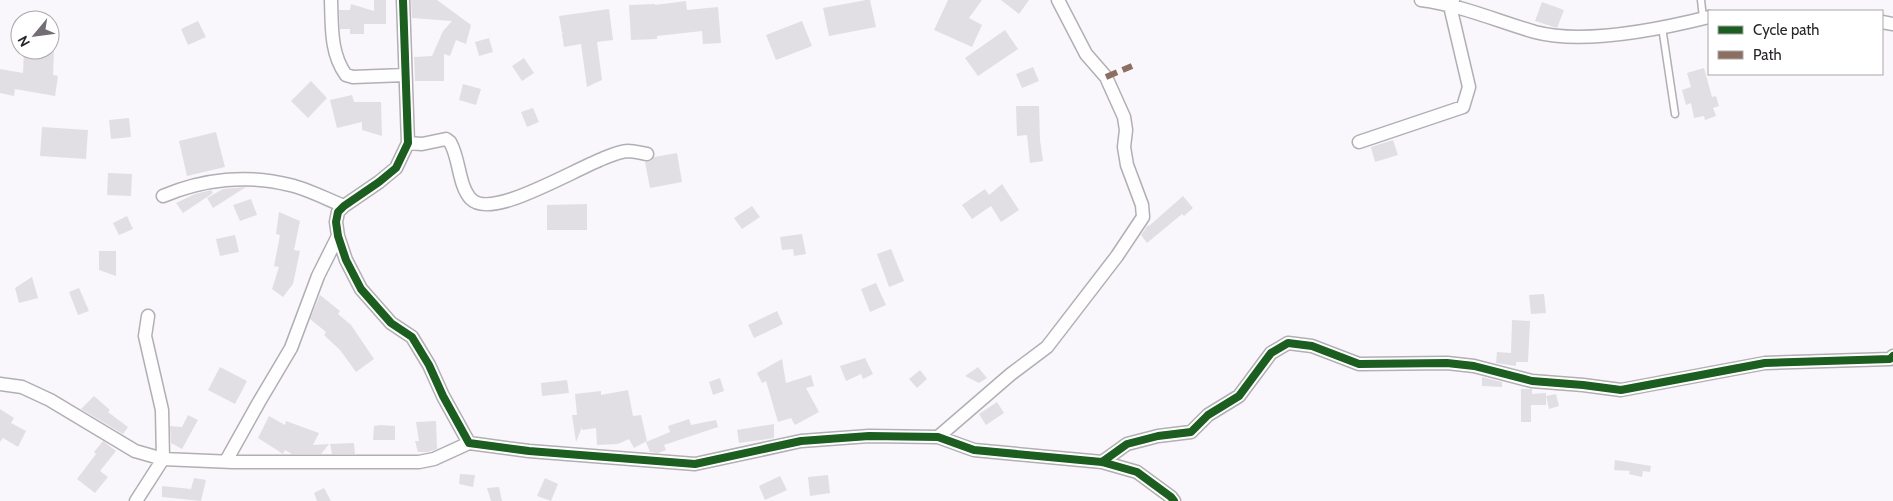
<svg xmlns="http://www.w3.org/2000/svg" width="1893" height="501" viewBox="0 0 1893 501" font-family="Cabin,sans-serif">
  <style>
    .building { fill: #e2dfe4 }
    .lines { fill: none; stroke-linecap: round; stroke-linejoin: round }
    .lane-casing { stroke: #b2afb4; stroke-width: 9 }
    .street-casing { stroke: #b2afb4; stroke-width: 15 }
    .lane { stroke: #fefeff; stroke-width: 6 }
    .street { stroke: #fefeff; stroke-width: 12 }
    .quiet { stroke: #8d6e63; stroke-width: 6; stroke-dasharray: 12 6; stroke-linecap: butt }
    .cycleway-casing { stroke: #fff; stroke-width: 11 }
    .cycleway { stroke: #1b5e20; stroke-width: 8 }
  </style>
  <rect width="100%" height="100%" fill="#f9f6fc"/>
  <!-- building -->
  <path class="building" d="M 374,0 L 386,0 L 386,24 L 364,24 L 364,34 L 350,34 L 350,29 L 340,29 L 339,10 L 350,10 L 351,4 L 374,11 Z
    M 411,0 L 437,0 L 471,25 L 466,44 L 456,40 L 450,56 L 444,54 L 444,81 L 415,81 L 414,57 L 432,56 L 443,31 L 452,21 L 412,18 Z
    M 866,0 L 870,0 L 876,27 L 829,36 L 823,8 Z
    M 948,0 L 982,0 L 969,18 L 982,25 L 972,47 L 934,30 Z
    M 1001,0 L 1029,0 L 1019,14 Z
    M 686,1 L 687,10 L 718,7 L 721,43 L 703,44 L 702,31 L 657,36 L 657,39 L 631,40 L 629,5 L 655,4 L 655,5 Z
    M 1542,2 L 1564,10 L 1557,28 L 1535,21 Z
    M 609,9 L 613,40 L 597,42 L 602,80 L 587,87 L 581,44 L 564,47 L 562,34 L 564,32 L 562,33 L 559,16 Z
    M 198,21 L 206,37 L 188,45 L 181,29 Z
    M 802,21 L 812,46 L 776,60 L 766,35 Z
    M 1005,30 L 1018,49 L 978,76 L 965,58 Z
    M 489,38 L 493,52 L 479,56 L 475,42 Z
    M 24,50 L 54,50 L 53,75 L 58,76 L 55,96 L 15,89 L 14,96 L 0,93 L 0,69 L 23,73 Z
    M 524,58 L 534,73 L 522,81 L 512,66 Z
    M 1033,67 L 1039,81 L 1022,88 L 1016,74 Z
    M 1704,68 L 1712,97 L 1716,96 L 1719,106 L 1713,108 L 1716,116 L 1705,120 L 1704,116 L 1694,118 L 1691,103 L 1686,105 L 1682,90 L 1691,87 L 1687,73 Z
    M 311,81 L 327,98 L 308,118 L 291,101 Z
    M 463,84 L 481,89 L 476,105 L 459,100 Z
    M 352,95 L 354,102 L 381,102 L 382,136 L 362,130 L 362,122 L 337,128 L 330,100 Z
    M 1016,106 L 1039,106 L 1040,140 L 1043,161 L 1030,163 L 1027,135 L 1017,136 Z
    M 533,108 L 539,122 L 527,127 L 521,112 Z
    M 129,118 L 131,137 L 111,139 L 109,120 Z
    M 42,127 L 88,130 L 86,159 L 40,156 Z
    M 216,132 L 225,167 L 187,176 L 179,141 Z
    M 1393,140 L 1398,155 L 1375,162 L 1371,147 Z
    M 677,153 L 682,182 L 650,188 L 645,162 L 650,161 L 654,157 Z
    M 108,173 L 132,174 L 131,196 L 107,195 Z
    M 1002,184 L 1019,210 L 1001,222 L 991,206 L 972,219 L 962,205 L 985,189 L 989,195 Z
    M 246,187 L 213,208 L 207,198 L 223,189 Z
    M 211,190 L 213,193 L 183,213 L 176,203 L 195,194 Z
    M 1183,196 L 1193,208 L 1184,216 L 1182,214 L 1147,243 L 1141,235 L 1148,225 L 1149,226 Z
    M 251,199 L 257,215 L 240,221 L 233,205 Z
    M 587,204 L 587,230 L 547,230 L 547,205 Z
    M 752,206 L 760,217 L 742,229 L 734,218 Z
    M 279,212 L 300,221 L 294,250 L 300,251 L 293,284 L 283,297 L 272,289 L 279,267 L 274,266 L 280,235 L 276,234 Z
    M 127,216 L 133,229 L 119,235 L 113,223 Z
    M 802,234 L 806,254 L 794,256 L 793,249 L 782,250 L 780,237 Z
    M 235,235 L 239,252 L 220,256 L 216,239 Z
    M 891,249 L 904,281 L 889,287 L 877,254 Z
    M 99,251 L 116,251 L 116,276 L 99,270 Z
    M 32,277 L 38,298 L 19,303 L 15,288 Z
    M 876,283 L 886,305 L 870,312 L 861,289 Z
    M 79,288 L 89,311 L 78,315 L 69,292 Z
    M 1544,294 L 1546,313 L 1531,314 L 1529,295 Z
    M 320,295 L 340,311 L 338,314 L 351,325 L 374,359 L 356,372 L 340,350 L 324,335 L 326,332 L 310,319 Z
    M 777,311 L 783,324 L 754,338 L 748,325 Z
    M 1512,320 L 1530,321 L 1528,362 L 1516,362 L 1516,366 L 1496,363 L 1497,352 L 1511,353 Z
    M 865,358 L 873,374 L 863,379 L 861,374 L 846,381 L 840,366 Z
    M 782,359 L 786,383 L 811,375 L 814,386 L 806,388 L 819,412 L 795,425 L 791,418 L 778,422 L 766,381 L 762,383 L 757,373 Z
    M 220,367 L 247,381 L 235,404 L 208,390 Z
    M 978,367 L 987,378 L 979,383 L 965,376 Z
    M 920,370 L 927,379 L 917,388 L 909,379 Z
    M 1482,377 L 1502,382 L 1502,387 L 1482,386 Z
    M 720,378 L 724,391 L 713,395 L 709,382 Z
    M 567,380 L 569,393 L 542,396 L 541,383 Z
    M 1521,389 L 1532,389 L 1532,394 L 1546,393 L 1546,405 L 1531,405 L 1531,422 L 1521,422 Z
    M 628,390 L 633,416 L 641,415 L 647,441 L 634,448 L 629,439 L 618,444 L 597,445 L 596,428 L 582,430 L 582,427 L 576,442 L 572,415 L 577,415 L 575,394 L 601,391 L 601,395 Z
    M 1556,394 L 1559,406 L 1549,409 L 1546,396 Z
    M 94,396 L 110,410 L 108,412 L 128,427 L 123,434 L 81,409 Z
    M 997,402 L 1004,413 L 986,425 L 979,414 Z
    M 0,409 L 14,418 L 11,423 L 26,431 L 18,447 L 3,438 L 0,442 Z
    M 188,415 L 198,420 L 182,449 L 171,443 L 170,426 L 182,427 Z
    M 269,416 L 285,425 L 286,421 L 319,433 L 313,445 L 329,444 L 321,454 L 292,454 L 285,450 L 283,454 L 258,438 Z
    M 689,419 L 691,425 L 716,420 L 718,427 L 664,445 L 666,450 L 658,453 L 650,452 L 646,442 L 670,432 L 668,426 Z
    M 436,421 L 437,449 L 428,452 L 418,452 L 415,441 L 419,441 L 416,422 Z
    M 774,424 L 774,438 L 739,443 L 737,430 Z
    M 381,425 L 395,426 L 395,440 L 373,440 L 374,426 Z
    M 103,441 L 116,451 L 100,471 L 108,477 L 95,493 L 77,479 L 96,454 L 94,452 Z
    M 354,443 L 355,454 L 332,454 L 330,444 Z
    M 1615,460 L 1651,466 L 1650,472 L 1643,471 L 1642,477 L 1629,474 L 1630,471 L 1614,470 Z
    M 460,474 L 475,475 L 473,487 L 459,484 Z
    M 828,475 L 830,493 L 810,496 L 808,477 Z
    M 780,476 L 787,490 L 765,500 L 759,486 Z
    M 194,478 L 206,480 L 201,501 L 162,497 L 162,486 L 191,489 Z
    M 545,478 L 558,484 L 551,501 L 537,496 Z
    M 499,487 L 502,501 L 491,501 L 487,488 Z
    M 324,488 L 331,501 L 317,501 L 314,493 Z"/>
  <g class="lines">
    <!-- lane casing -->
    <g class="lane-casing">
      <path id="lane" d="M 1701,0 L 1703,18
        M 1662,27 L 1675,114"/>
    </g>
    <!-- street casing -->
    <g class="street-casing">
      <path id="street" d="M 331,0 C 332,26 330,53 346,75 L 353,77 L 405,75
        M 403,0 L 408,143 L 396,168 L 379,182 L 344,206 L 338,212 L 336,222 L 338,236 L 346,260 L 361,289 L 391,323 L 412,337 L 429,365 L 443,396 L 469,443 L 529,451 L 695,464 L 801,441 L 869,436 L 938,437 L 974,450 L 1102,462 L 1137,472 L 1171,497 L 1174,501
        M 1421,0 C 1461,5 1497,21 1535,32 C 1584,45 1661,29 1709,17
        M 1882,22 L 1893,24
        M 1359,142 L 1463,107 L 1469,87 L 1450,6 L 1453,0
        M 408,143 L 422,144 L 446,139 L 450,142 C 460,159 458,185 471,199 C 495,224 598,152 628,151 C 634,151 641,153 647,154
        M 163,196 C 203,179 248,174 290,185 C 308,189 326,199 344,206
        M 0,384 L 22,387 L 50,400 L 135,451 L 163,459 L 233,462 L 419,462 L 434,459 L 469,443
        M 938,437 L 1011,374 L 1047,347 L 1117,256 L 1143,217 L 1142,205 L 1127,165 L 1124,147 L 1126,130 L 1124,117 L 1106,77 L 1086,54 L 1058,0
        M 226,461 L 259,402 L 291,348 L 318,276 L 338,236
        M 1102,462 L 1127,444 L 1158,436 L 1191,432 L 1208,415 L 1239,396 L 1271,353 L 1288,343 L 1312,346 L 1359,364 L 1447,363 L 1474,366 L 1532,381 L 1583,385 L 1621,390 L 1765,363 L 1890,359 L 1893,356
        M 136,501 L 163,459 L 162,410 L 145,336 L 148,316"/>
    </g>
    <!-- lane -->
    <use href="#lane" class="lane"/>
    <!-- street -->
    <use href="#street" class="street"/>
    <!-- quiet -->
    <path class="quiet" d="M 1106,77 L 1132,66"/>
    <!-- cycleway casing -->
    <g class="cycleway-casing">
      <path id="cycleway" d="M 403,0 L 408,143 L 396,168 L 379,182 L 344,206 L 338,212 L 336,222 L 338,236 L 346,260 L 361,289 L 391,323 L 412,337 L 429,365 L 443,396 L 469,443 L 529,451 L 695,464 L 801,441 L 869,436 L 938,437 L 974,450 L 1102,462 L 1137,472 L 1171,497 L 1174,501
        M 1102,462 L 1127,444 L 1158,436 L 1191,432 L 1208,415 L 1239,396 L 1271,353 L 1288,343 L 1312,346 L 1359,364 L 1447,363 L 1474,366 L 1532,381 L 1583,385 L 1621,390 L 1765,363 L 1890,359 L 1893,356"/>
    </g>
    <!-- cycleway -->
    <use href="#cycleway" class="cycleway"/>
  </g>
  <!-- legend -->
  <rect x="1708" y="10" width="175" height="65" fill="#ffffff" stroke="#a9a8aa"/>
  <rect x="1718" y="26" width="25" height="8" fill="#1b5e20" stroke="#a9a8aa"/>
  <text x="1753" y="35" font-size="15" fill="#29252b">Cycle path</text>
  <rect x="1718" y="51" width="25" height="8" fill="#8d6e63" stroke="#a9a8aa"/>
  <text x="1753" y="60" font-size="15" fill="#29252b">Path</text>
  <!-- north arrow -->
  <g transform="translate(35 35) rotate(241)"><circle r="24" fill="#ffffff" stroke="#a9a8aa"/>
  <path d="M0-4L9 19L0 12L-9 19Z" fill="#726e74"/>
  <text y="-8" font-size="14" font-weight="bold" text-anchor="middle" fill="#29252b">N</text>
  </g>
</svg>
